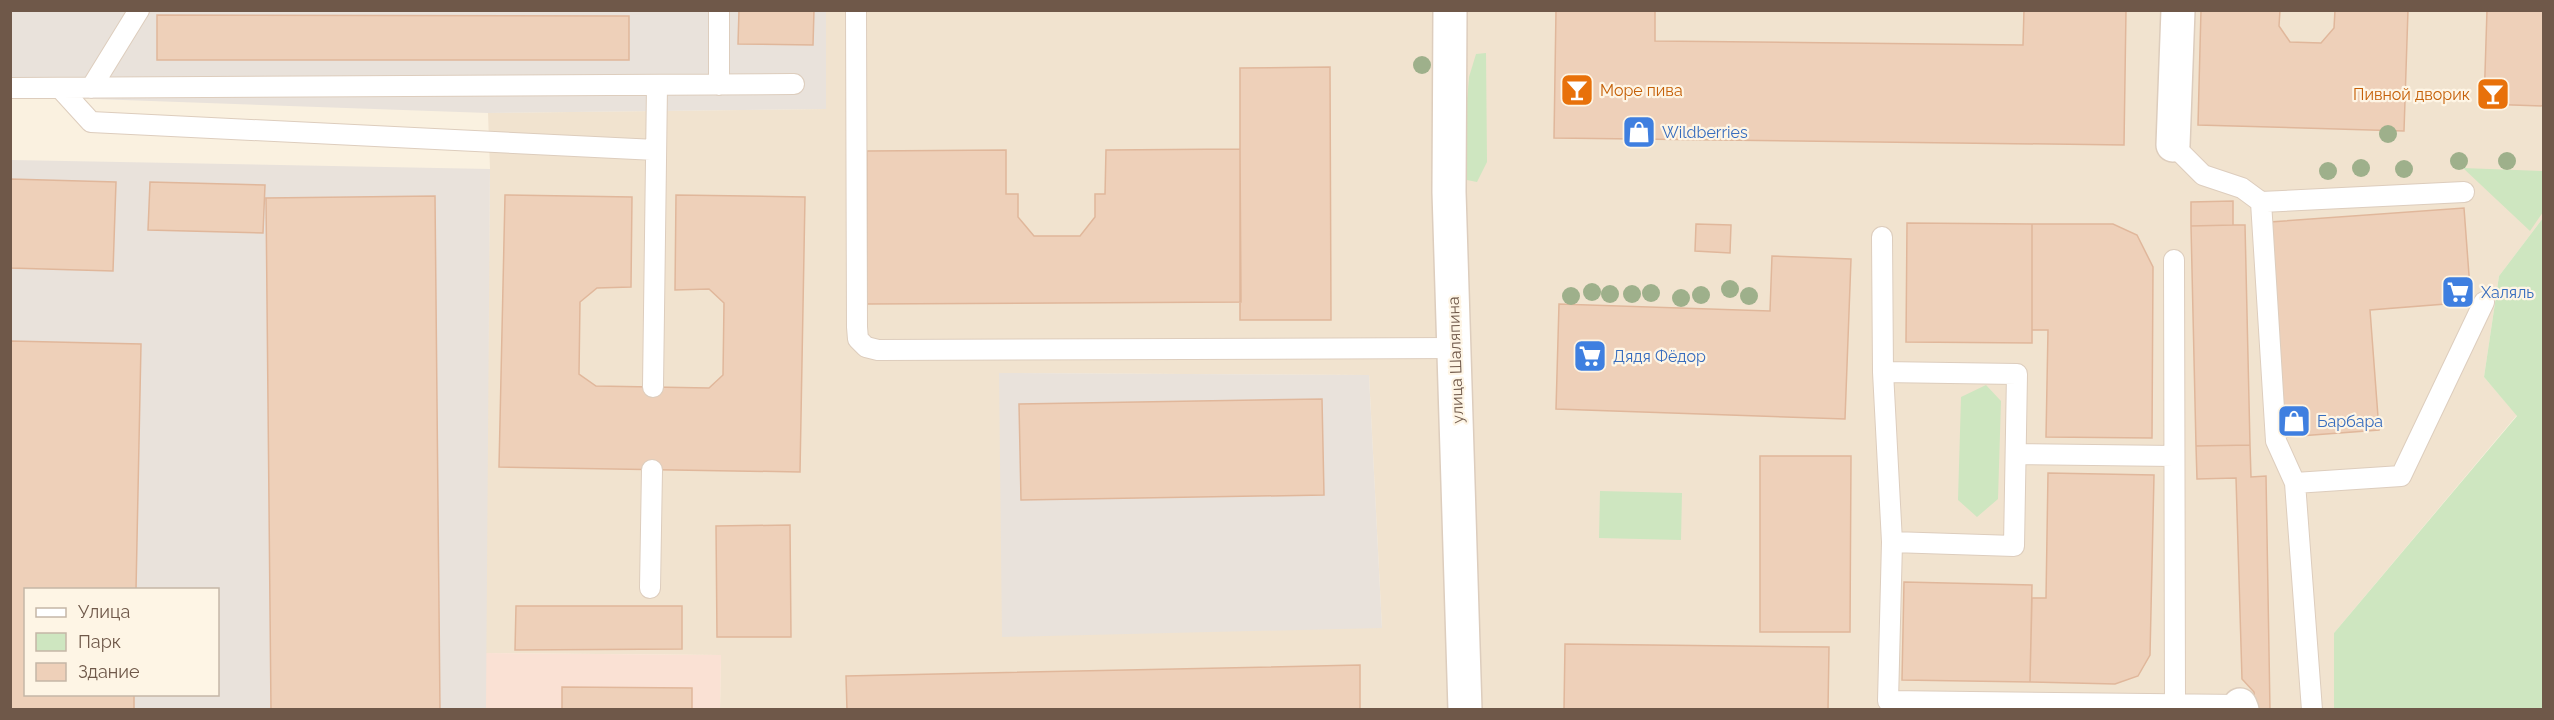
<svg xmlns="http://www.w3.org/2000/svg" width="2554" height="720" viewBox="0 0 2554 720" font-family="Raleway,sans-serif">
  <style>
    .residential { fill: #f1e3cf; fill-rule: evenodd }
    .commercial { fill: #fae1d4 }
    .industrial { fill: #e9e2db; fill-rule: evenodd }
    .green { fill: #cee6c0 }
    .building { fill: #eed0b9; stroke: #e0b79b; stroke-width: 1.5 }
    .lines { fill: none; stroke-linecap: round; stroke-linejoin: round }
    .service-casing { stroke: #ddcdbd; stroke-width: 22 }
    .minor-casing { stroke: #ddcdbd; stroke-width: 36 }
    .service { stroke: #fff; stroke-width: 20 }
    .minor { stroke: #fff; stroke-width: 33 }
    .tree { fill: #9eb08b }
    .labels { text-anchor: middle; stroke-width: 4.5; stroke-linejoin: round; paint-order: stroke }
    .food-label { font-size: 16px; fill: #c56008; stroke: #fef5e5; text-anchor: start }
    .shop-label { font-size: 16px; fill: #366cbe; stroke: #fef5e5; text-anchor: start }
    .street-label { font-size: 16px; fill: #6f5849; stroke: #fef5e5 }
  </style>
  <rect width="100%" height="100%" fill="#faf1e0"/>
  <!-- residential -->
  <path class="residential" d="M 826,11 L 2543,11 L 2543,218 L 2499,276 L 2484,377 L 2517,415 L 2334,633 L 2334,709 L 720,710 L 721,655 L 485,653 L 490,169 L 488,113 L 826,109 ZM 999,373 L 1369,375 L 1382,628 Z"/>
  <!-- commercial -->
  <path class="commercial" d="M 485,653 L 721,655 L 720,709 L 486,709 Z"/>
  <!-- industrial -->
  <path class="industrial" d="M 11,11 L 826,11 L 826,109 L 488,113 L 11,96 Z
    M 11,160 L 490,169 L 486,709 L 11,710 ZM 26,590 L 218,590 L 218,694 L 26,694 Z
    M 999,373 L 1369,375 L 1382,628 L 1002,637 Z"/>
  <!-- green -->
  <path class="green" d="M 1486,53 L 1487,162 L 1477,182 L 1467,180 L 1461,173 L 1469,77 L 1476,54 Z
    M 2463,168 L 2543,171 L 2543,212 L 2530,231 Z
    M 2543,218 L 2543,709 L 2334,709 L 2334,633 L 2517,416 L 2484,377 L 2499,276 Z
    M 1986,385 L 2001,401 L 1998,499 L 1977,517 L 1958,500 L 1961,397 Z
    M 1600,491 L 1682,493 L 1681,540 L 1599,538 Z"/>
  <!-- building -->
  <path class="building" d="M 739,10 L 814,10 L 813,45 L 738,44 Z
    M 1556,10 L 1655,10 L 1655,41 L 2023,45 L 2024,10 L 2126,10 L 2124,145 L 1554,138 Z
    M 2201,10 L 2280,10 L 2279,26 L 2290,42 L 2321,43 L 2334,28 L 2335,10 L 2408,10 L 2404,131 L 2198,125 Z
    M 2487,10 L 2544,10 L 2544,106 L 2484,104 Z
    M 157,15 L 629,16 L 629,60 L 157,60 Z
    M 1330,67 L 1331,320 L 1240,320 L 1240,68 Z
    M 1240,149 L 1241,302 L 867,304 L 867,151 L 1006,150 L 1006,194 L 1018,194 L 1018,217 L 1034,236 L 1080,236 L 1095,217 L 1095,194 L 1105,194 L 1106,150 Z
    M 10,179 L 116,182 L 113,271 L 10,268 Z
    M 150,182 L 265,185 L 263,233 L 148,230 Z
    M 505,195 L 632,197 L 631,287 L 597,288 L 580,302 L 579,374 L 596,386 L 709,388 L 723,375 L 724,303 L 709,289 L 675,290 L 676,195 L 805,197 L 800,472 L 499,467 Z
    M 435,196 L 440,710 L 271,710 L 266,198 Z
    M 2233,201 L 2233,225 L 2191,226 L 2191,202 Z
    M 2464,208 L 2471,302 L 2370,310 L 2379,430 L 2285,437 L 2270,222 Z
    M 1907,223 L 2032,224 L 2032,343 L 1906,342 Z
    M 1696,224 L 1731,225 L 1730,253 L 1695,251 Z
    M 2032,224 L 2113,224 L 2137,235 L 2153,267 L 2152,438 L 2046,437 L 2048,330 L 2032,330 Z
    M 2233,225 L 2245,225 L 2250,445 L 2196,446 L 2191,226 Z
    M 1772,256 L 1851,259 L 1845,419 L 1556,409 L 1559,304 L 1770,311 Z
    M 10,341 L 141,344 L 136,590 L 26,590 L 26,694 L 134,694 L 134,710 L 10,710 Z
    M 1322,399 L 1324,495 L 1021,500 L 1019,404 Z
    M 2250,445 L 2251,477 L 2266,476 L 2270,710 L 2255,710 L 2254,692 L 2242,679 L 2236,478 L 2197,479 L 2196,446 Z
    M 1760,456 L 1851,456 L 1850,632 L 1760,632 Z
    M 2048,473 L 2154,475 L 2150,655 L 2138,676 L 2115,684 L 2030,682 L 2032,598 L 2046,598 Z
    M 790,525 L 791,637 L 717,637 L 716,526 Z
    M 1904,582 L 2032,585 L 2030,682 L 1902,680 Z
    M 516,606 L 682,606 L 682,649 L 515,650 Z
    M 1565,644 L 1829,647 L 1828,710 L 1564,710 Z
    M 1360,665 L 1360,710 L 847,710 L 846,676 Z
    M 562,687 L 692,688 L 692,710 L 562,710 Z"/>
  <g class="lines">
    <!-- service casing -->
    <g class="service-casing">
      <path id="service" d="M 719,10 L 719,85
        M 856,10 L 857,327 L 858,339 L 866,347 L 878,350 L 1454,348
        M 10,88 L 794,84
        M 60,88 L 91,122 L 656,150
        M 91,88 L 139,10
        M 2173,145 L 2203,175 L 2242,188 L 2261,202
        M 2464,192 L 2261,202 L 2276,441 L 2295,483 L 2401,476 L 2484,302
        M 1882,237 L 1883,372 L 1892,542 L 1888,701 L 2240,705
        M 2174,260 L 2175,703
        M 1883,372 L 2017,374 L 2014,546 L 1892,542
        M 653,387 L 657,86
        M 2016,454 L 2174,456
        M 2295,483 L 2312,710
        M 650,588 L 652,470"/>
    </g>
    <!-- minor casing -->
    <g class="minor-casing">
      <path id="minor" d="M 1450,10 L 1449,192 L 1465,710
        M 2173,145 L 2178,10
        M 2240,705 L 2242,710"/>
    </g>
    <!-- service -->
    <use href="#service" class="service"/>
    <!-- minor -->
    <use href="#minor" class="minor"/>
  </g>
  <!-- trees -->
  <g class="tree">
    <circle cx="1422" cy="65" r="9"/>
    <circle cx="2388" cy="134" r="9"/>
    <circle cx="2459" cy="161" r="9"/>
    <circle cx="2507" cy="161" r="9"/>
    <circle cx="2361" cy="168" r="9"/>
    <circle cx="2404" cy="169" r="9"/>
    <circle cx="2328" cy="171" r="9"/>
    <circle cx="1730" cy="289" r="9"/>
    <circle cx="1592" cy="292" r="9"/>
    <circle cx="1651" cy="293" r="9"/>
    <circle cx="1610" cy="294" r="9"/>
    <circle cx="1632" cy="294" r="9"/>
    <circle cx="1701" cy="295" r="9"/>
    <circle cx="1571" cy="296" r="9"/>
    <circle cx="1749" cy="296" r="9"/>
    <circle cx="1681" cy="298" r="9"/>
  </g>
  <!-- icons -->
  <defs>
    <g id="bar-square" transform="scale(1.725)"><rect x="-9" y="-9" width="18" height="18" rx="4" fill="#e8710a" stroke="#fef5e5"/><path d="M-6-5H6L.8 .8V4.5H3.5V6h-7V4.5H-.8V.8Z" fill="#fff"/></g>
    <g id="shop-square" transform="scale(1.725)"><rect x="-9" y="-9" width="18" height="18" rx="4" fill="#3f7fe0" stroke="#fef5e5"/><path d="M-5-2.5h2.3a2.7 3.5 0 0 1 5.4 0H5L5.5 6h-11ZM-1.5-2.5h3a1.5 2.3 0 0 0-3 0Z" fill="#fff"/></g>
    <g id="supermarket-square" transform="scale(1.725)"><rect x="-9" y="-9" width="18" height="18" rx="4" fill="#3f7fe0" stroke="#fef5e5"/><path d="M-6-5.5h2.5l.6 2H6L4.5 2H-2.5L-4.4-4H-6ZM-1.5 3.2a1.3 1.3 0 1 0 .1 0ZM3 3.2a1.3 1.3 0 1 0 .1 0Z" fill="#fff"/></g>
  </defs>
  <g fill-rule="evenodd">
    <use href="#bar-square" x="1577" y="90"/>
    <use href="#bar-square" x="2493" y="94"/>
    <use href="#shop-square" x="1639" y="132"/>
    <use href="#supermarket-square" x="2458" y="292"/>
    <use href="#supermarket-square" x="1590" y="356"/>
    <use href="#shop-square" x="2294" y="421"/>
  </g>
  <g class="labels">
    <!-- food labels -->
    <g class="food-label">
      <text x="1600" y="96">Море пива</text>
      <text x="2470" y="100" text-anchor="end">Пивной дворик</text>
    </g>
    <!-- shop labels -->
    <g class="shop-label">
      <text x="1662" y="138">Wildberries</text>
      <text x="2481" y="298">Халяль</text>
      <text x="1613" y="362">Дядя Фёдор</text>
      <text x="2317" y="427">Барбара</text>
    </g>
    <!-- street labels -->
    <g class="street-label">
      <text transform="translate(1455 360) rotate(-92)" y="6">улица Шаляпина</text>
    </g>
  </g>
  <!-- border -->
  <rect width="2554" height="720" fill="none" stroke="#6f5849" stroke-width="24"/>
  <!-- legend -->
  <rect x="24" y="588" width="195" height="108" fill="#fef5e5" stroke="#c5b6a7" stroke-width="1.5"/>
  <rect x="36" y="608" width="30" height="9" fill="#ffffff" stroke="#c5b6a7" stroke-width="1.5"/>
  <text x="78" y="618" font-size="18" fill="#6f5849">Улица</text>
  <rect x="36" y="633" width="30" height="18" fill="#cee6c0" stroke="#c5b6a7" stroke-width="1.5"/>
  <text x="78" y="648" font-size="18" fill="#6f5849">Парк</text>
  <rect x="36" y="663" width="30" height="18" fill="#eed0b9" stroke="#c5b6a7" stroke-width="1.5"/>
  <text x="78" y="678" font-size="18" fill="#6f5849">Здание</text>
</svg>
